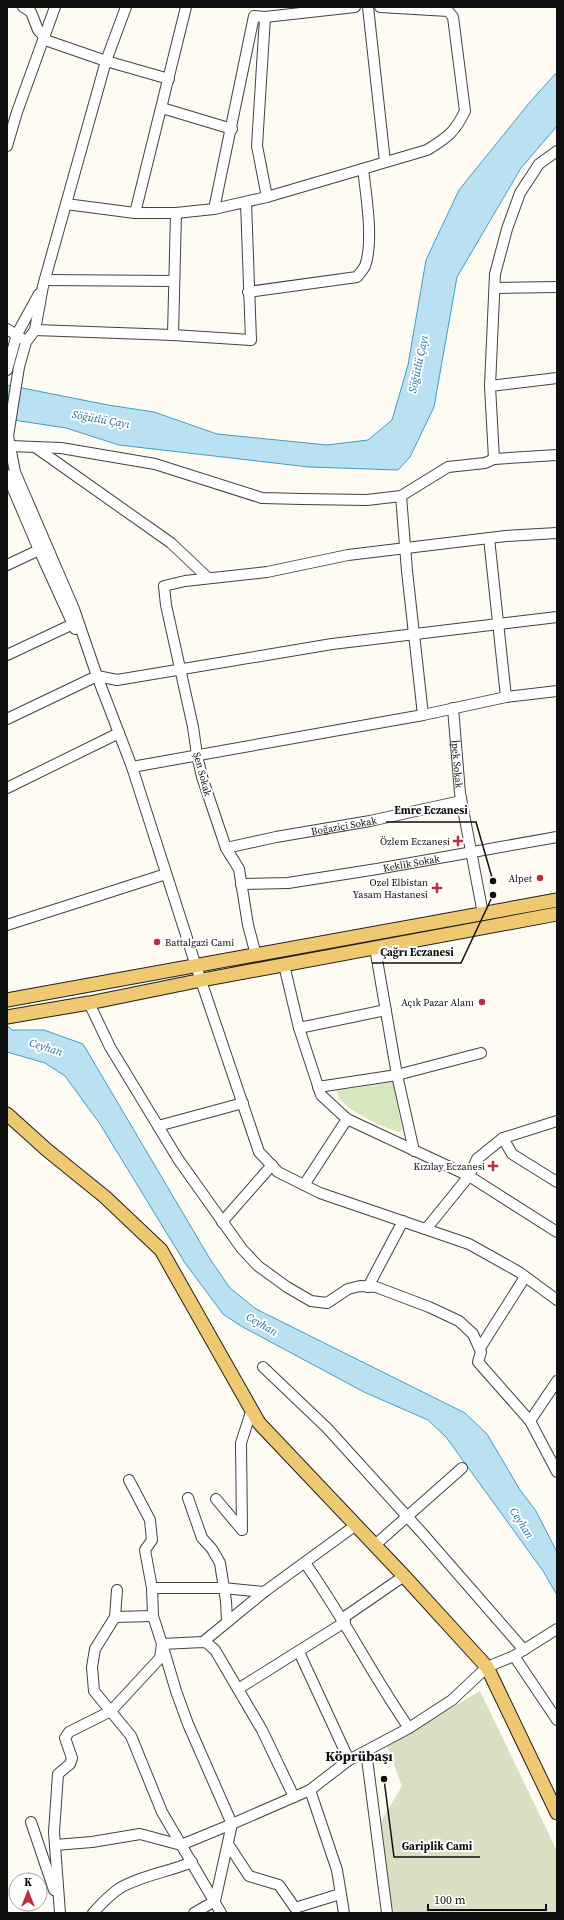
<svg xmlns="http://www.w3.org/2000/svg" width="564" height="1920" viewBox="0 0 564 1920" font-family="'Source Serif 4',serif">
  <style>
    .green { fill: #d5e7bd }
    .cemetery { fill: #d8dfc3 }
    .water { fill: #bae1f2; stroke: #459ac4 }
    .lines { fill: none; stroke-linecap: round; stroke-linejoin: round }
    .minor-casing { stroke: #424242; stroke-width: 12 }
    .major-casing { stroke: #202020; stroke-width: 15 }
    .minor { stroke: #fff; stroke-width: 10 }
    .major { stroke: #efc871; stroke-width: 13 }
    .poi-dot { fill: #b6303f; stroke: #fff; stroke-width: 1.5 }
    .labels { text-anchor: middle; stroke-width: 4; stroke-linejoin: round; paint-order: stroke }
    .street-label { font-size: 10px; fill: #0f0f0f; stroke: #fff }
    .poi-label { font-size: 10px; fill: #0f0f0f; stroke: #fff; text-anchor: end }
    .water-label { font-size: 11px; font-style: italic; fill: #206c99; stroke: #fff }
    .district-label { font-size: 14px; font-weight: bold; fill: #0f0f0f; stroke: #fff }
    .leader { fill: none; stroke: #0f0f0f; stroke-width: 1.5 }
    .callout-dot { fill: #0f0f0f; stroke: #fff; stroke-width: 1.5 }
    .callout-label { font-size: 11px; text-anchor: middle; font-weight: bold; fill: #0f0f0f; stroke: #fff; stroke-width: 4; stroke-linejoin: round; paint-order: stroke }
  </style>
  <rect width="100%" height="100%" fill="#fefbf2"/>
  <!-- green -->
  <path class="green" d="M 393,1082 L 402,1130 L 399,1132 C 382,1127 340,1109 336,1091 Z"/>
  <!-- cemetery -->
  <path class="cemetery" d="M 480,1691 L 557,1851 L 557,1913 L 394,1913 L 386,1881 L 380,1823 L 402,1786 L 387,1746 Z"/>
  <!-- water -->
  <path class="water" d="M 557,72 L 557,126 L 521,168 L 457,277 L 434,407 L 410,457 L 398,470 L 309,467 L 119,445 L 66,428 L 7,419 L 7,385 L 108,405 L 154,412 L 217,434 L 327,445 L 368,440 L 392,420 L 408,365 L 426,260 L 459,190 L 530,102 Z
    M 7,1025 L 12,1030 L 44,1030 L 83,1044 L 210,1259 L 230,1288 L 256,1309 L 465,1413 L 487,1434 L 520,1490 L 536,1511 L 557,1552 L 557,1595 L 543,1571 L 446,1437 L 428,1420 L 364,1392 L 241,1326 L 223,1314 L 185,1263 L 100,1124 L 65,1076 L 45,1063 L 7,1052 Z"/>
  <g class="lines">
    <!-- minor casing -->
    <g class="minor-casing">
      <g id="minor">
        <path d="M 23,7 L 31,12 L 38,30 L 48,41 L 106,61 L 169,79"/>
        <path d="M 126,7 L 106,61 L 43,286 L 35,330 L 26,342 L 19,367 L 8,436 L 15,472 L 74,609 L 97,676 L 132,767 L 196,966 L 259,1152 L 278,1172 L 320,1193 L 469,1244 L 519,1272 L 557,1300"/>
        <path d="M 368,7 L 385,162"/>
        <path d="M 265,17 L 257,146 L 267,197"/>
        <path d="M 162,108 L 232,129"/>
        <path d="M 7,146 L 17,112 L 55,7"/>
        <path d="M 66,204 L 135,213 L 176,213 L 214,209 L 267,197 L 427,150 C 447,138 455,132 465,111 L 453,17 L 448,11 L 380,7"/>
        <path d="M 214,209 L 254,16 L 265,17 L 355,7"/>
        <path d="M 135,213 L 186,7"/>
        <path d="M 45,280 L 174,281"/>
        <path d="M 495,288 L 557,287"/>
        <path d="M 248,292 L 357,277 C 360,273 363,270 365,266 C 374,242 366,194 363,169"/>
        <path d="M 7,329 L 21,338"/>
        <path d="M 35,330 L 173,335 L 251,340 L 246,202"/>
        <path d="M 173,335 L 176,213"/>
        <path d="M 7,370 L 17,334 L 39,294"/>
        <path d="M 490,386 L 557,378"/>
        <path d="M 10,446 L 61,448 L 155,464 L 262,498 L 302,499 L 367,500 L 401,496 L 448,467 L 485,463 L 494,459 L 557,455"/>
        <path d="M 35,447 L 171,543 L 208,578"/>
        <path d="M 494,459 L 490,386 L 495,274 L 507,229 L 520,193 L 539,164 L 557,151"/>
        <path d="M 7,475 L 39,550 L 75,629"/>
        <path d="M 401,496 L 407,571 L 423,715"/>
        <path d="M 489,538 L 506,697"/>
        <path d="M 7,565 L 39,550"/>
        <path d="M 7,655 L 73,624"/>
        <path id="s1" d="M 453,708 L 460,793 L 483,914"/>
        <path d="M 7,719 L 97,676 L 117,680 L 332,644 L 557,617"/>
        <path d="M 132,767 L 423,715 L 506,697 L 557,691"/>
        <path d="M 7,788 L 119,733"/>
        <path id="s2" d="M 226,848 L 276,837 L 370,821 L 461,801"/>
        <path id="s3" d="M 241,884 L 288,883 L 377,869 L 557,837"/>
        <path d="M 7,925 L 166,874"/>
        <path d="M 375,948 L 397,1075 L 414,1151"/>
        <path d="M 256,955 L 248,925 L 239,869 L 226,848 L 202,777 L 197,755 L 193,727 L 166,605 L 164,586 L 185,581 L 267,572 L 348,555 L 506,536 L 557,533"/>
        <path d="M 284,965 L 299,1028 L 321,1095 L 347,1119 L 469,1176 L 557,1232"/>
        <path d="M 89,1003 L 110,1047 L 178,1159 L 242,1249 L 258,1266 L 287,1287 L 311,1301 L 327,1303 L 348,1289 L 360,1286 L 376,1287 L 429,1307 L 459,1321 L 473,1334 L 481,1352 L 478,1362 L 530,1421"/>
        <path d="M 299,1028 L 386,1010"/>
        <path d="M 318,1087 L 397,1075 L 481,1053"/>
        <path d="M 158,1126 L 243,1103"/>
        <path d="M 503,1138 L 512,1154 L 557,1182"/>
        <path d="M 304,1185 L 347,1119"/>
        <path d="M 222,1222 L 272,1165"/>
        <path d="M 426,1229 L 469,1176 L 477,1159 L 503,1138 L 557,1121"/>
        <path d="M 368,1287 L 403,1221"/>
        <path d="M 480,1348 L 525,1277"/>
        <path d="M 263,1367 L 327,1428 L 423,1534 L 524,1650"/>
        <path d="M 557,1381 L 530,1421 L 557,1472"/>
        <path d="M 188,1498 L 202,1538 L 212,1549 L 220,1563 L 226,1601 L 227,1621"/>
        <path d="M 216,1499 L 242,1530"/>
        <path d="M 242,1530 L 241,1443 L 251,1412"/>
        <path d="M 375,1545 L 462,1468"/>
        <path d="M 305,1563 C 343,1616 372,1675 409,1728"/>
        <path d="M 152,1588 L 223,1588 L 264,1592"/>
        <path d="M 117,1590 L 115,1617 L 95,1649 L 92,1667 L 94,1691 L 131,1736 L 162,1812 L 221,1913"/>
        <path d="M 115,1617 L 153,1616"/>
        <path d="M 343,1618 L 404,1576"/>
        <path d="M 203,1642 L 264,1592 L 356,1525"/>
        <path d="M 299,1652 L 349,1760"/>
        <path d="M 514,1656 L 557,1720"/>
        <path d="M 238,1689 L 345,1622"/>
        <path d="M 366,1751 L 387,1913"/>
        <path d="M 310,1790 L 337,1870 L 344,1913"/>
        <path d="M 31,1822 L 54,1890"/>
        <path d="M 228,1844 L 249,1876 L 279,1885 L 295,1908 L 340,1894"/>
        <path d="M 55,1845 L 92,1842 L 140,1834 L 181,1845 L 232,1824 L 310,1790 L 349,1760 L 409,1728 L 452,1700 L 487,1667 L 514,1656 L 557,1629"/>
        <path d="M 60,1913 L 54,1832 L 58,1774 L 70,1764 L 72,1758 L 65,1738 L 69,1732 L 111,1711 L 160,1658 L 162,1644 L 153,1616 L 152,1588 L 145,1550 L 152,1540 L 150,1520 L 129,1480"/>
        <path d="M 93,1913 C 101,1904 109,1895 120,1888 C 142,1875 169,1872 192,1862"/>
        <path d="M 194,1913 L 215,1901 L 232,1824 L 188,1724 L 176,1691 L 162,1644 L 203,1642 L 207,1643 L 215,1650 L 262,1730 L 294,1797"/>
      </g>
    </g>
    <!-- major casing -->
    <g class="major-casing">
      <path id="major" d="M 7,1000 L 557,900
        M 7,1017 L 89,1003 L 202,980 L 557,914
        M 7,1114 L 47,1150 L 105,1197 L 161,1250 L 259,1423 L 404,1576 L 487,1667 L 557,1813"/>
    </g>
    <!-- minor -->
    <use href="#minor" class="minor"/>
    <!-- major -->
    <use href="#major" class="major"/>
  </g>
  <!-- markers -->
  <g class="poi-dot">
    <path d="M456 835h4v4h4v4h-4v4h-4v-4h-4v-4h4z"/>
    <circle cx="540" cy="878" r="4"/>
    <path d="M435 882h4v4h4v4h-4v4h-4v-4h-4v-4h4z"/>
    <circle cx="157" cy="942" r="4"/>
    <circle cx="482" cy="1002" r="4"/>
    <path d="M491 1160h4v4h4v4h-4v4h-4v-4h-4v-4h4z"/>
  </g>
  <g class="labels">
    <!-- street labels -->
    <g class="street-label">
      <text dy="4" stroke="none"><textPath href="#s1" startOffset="56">İpek Sokak</textPath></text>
      <text transform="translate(203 774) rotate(75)" y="4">Şen Sokak</text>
      <text dy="4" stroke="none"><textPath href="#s2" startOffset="120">Boğaziçi Sokak</textPath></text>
      <text dy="4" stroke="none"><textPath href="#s3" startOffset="172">Keklik Sokak</textPath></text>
    </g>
    <!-- poi labels -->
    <g class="poi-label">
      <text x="450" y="845">Özlem Eczanesi</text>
      <text x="532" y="882">Alpet</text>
      <text x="428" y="886">Ozel Elbistan<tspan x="428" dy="12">Yasam Hastanesi</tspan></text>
      <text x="165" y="946" text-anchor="start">Battalgazi Cami</text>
      <text x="474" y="1006">Açık Pazar Alanı</text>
      <text x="485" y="1170">Kızılay Eczanesi</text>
    </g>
    <!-- water labels -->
    <g class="water-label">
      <text transform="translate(418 364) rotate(-78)" y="4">Söğütlü Çayı</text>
      <text transform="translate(101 419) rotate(10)" y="4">Söğütlü Çayı</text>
      <text transform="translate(46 1047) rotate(17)" y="4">Ceyhan</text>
      <text transform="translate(262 1324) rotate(30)" y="4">Ceyhan</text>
      <text transform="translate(522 1523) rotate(57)" y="4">Ceyhan</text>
    </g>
    <!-- district labels -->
    <g class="district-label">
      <text x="359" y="1761">Köprübaşı</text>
    </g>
  </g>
  <!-- callouts -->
  <path class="leader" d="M493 881L476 822H386M493 895L461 963H372M384 1779L394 1857H480"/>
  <g class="callout-dot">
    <circle cx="493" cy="881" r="4"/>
    <circle cx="493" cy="895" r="4"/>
    <circle cx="384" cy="1779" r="4"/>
  </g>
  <g class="callout-label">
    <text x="431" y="814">Emre Eczanesi</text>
    <text x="417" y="956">Çağrı Eczanesi</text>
    <text x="437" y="1850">Gariplik Cami</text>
  </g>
  <!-- border -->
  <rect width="564" height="1920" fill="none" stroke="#0f0f0f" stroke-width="16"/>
  <!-- north arrow -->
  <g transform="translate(28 1892)"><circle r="19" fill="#ffffff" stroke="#9f9f9f"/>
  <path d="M0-3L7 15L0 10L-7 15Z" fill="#b6303f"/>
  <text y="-6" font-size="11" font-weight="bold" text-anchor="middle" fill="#0f0f0f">K</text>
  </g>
  <!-- scale -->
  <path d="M428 1904v6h118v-6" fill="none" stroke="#0f0f0f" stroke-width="2"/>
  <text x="434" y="1904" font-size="12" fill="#0f0f0f" stroke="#ffffff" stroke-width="3" paint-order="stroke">100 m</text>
</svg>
